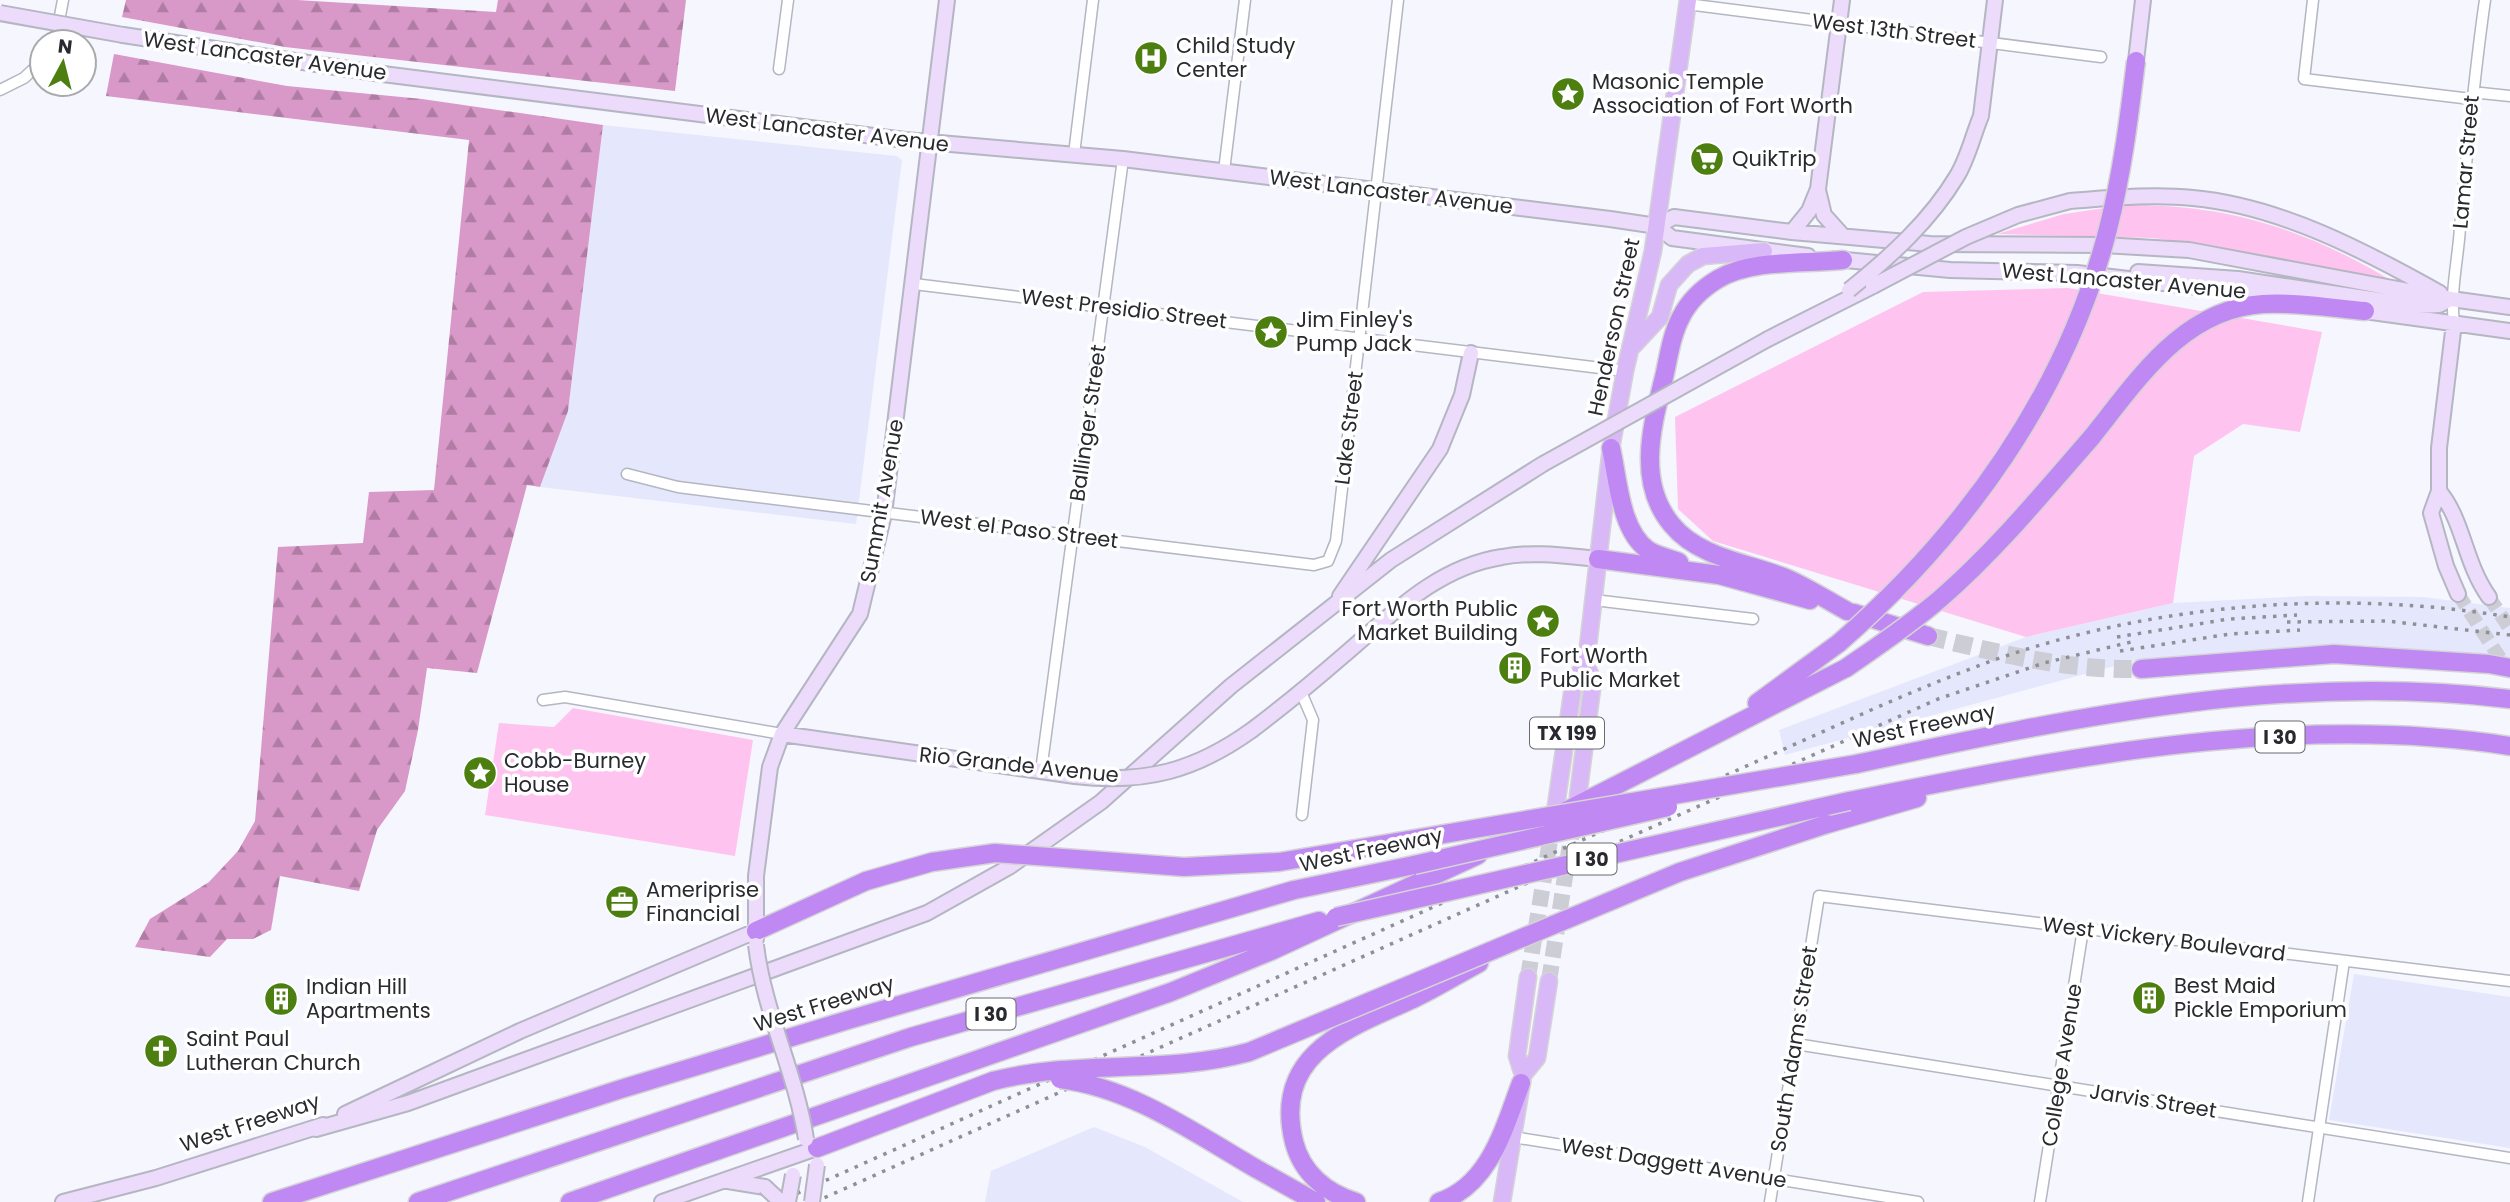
<svg xmlns="http://www.w3.org/2000/svg" width="2510" height="1202" viewBox="0 0 2510 1202" font-family="Poppins,sans-serif">
  <style>
    .built { fill: #e5e8fd }
    .green { fill: #fec4ef }
    .forest { fill: url(#forest-firs) }
    .lines { fill: none; stroke-linecap: round; stroke-linejoin: round }
    .secondary-tunnel { stroke: #cccdd5; stroke-width: 14; stroke-dasharray: 14 7; stroke-linecap: butt }
    .primary-tunnel { stroke: #cccdd5; stroke-width: 16; stroke-dasharray: 16 8; stroke-linecap: butt }
    .highway-tunnel { stroke: #cccdd5; stroke-width: 18; stroke-dasharray: 18 9; stroke-linecap: butt }
    .street-casing { stroke: #b4b6c2; stroke-width: 13 }
    .secondary-casing { stroke: #b4b6c2; stroke-width: 18 }
    .primary-casing { stroke: #d4d4d5; stroke-width: 19 }
    .highway-casing { stroke: #d4d4d5; stroke-width: 21 }
    .street { stroke: #fff; stroke-width: 10 }
    .secondary { stroke: #ecdbfb; stroke-width: 14 }
    .primary { stroke: #d9b8f7; stroke-width: 16 }
    .highway { stroke: #bf88f2; stroke-width: 18 }
    .rail { stroke: #8f9096; stroke-width: 3.5; stroke-dasharray: 3.5 7; stroke-linecap: butt }
    .secondary-bridge-casing { stroke: #b4b6c2; stroke-width: 18; stroke-linecap: butt }
    .highway-bridge-casing { stroke: #d4d4d5; stroke-width: 21; stroke-linecap: butt }
    .secondary-bridge { stroke: #ecdbfb; stroke-width: 14 }
    .highway-bridge { stroke: #bf88f2; stroke-width: 18 }
    .labels { text-anchor: middle; stroke-width: 7; stroke-linejoin: round; paint-order: stroke }
    .shield { fill: #fff; stroke: #696a6d; stroke-width: 2 }
    .shield-label { font-size: 19px; font-weight: bold; fill: #292a2f }
    .street-label { font-size: 21px; fill: #292a2f; stroke: #fff }
    .poi-label { font-size: 21px; fill: #292a2f; stroke: #fff; text-anchor: start }
  </style>
  <defs>
    <pattern id="forest-firs" width="22" height="20" patternUnits="userSpaceOnUse" patternTransform="scale(1.75)"><rect width="22" height="20" fill="#d898c8"/><path d="M5 1l3.5 6h-7zM16 11l3.5 6h-7z" fill="#af7ca3"/></pattern>
  </defs>
  <rect width="100%" height="100%" fill="#f5f6fe"/>
  <!-- built -->
  <path class="built" d="M 603,125 L 896,156 L 902,160 L 856,524 L 540,487 L 568,410 Z
    M 2307,596 L 2423,597 L 2510,608 L 2510,663 L 2467,657 L 2284,648 L 2137,660 L 1785,755 L 1779,730 L 2026,637 L 2173,603 Z
    M 2354,974 L 2510,997 L 2510,1148 L 2329,1120 Z
    M 1094,1127 L 1145,1147 L 1243,1202 L 985,1202 L 991,1171 Z"/>
  <!-- green -->
  <path class="green" d="M 2125,205 C 2228,204 2306,229 2394,282 L 2210,245 L 2152,238 L 1997,234 L 2064,214 Z
    M 2068,288 L 2322,332 L 2300,432 L 2243,424 L 2194,456 L 2173,603 L 2026,637 L 1713,541 L 1678,509 L 1675,417 L 1923,292 Z
    M 573,708 L 753,740 L 735,856 L 485,815 L 499,723 L 554,727 Z"/>
  <!-- forest -->
  <path class="forest" d="M 126,0 L 297,0 L 496,12 L 498,0 L 686,0 L 675,91 L 285,47 L 122,17 Z
    M 114,54 L 287,86 L 422,99 L 603,125 L 568,411 L 540,487 L 527,485 L 477,673 L 427,668 L 418,730 L 405,791 L 377,830 L 359,891 L 280,876 L 271,930 L 253,939 L 227,939 L 210,957 L 135,947 L 150,919 L 209,882 L 238,851 L 255,821 L 278,547 L 363,543 L 369,492 L 434,490 L 469,140 L 106,96 Z"/>
  <g class="lines">
    <!-- secondary-tunnel -->
    <path class="secondary-tunnel" d="M 2458,594 L 2509,672
      M 2489,597 L 2510,629"/>
    <!-- primary-tunnel -->
    <path class="primary-tunnel" d="M 1528,977 L 1553,822
      M 1549,981 L 1574,818"/>
    <!-- highway-tunnel -->
    <path class="highway-tunnel" d="M 1928,636 C 2002,654 2063,670 2141,669"/>
    <!-- street casing -->
    <g class="street-casing">
      <path id="street" d="M 2313,0 L 2304,79 L 2471,99 L 2481,93 L 2510,96
        M 1687,4 L 2101,57
        M 55,42 L 63,0
        M 779,69 L 788,0
        M 0,90 L 24,78 L 42,61
        M 1074,154 L 1093,0
        M 1224,171 L 1245,0
        M 914,284 L 1625,371
        M 2454,323 C 2450,291 2458,260 2460,228 C 2467,152 2474,76 2485,0
        M 627,474 L 678,487 L 733,494 L 1314,565 L 1328,561 L 1336,541 L 1398,0
        M 1594,600 L 1753,619
        M 1301,692 L 1313,720 L 1302,815
        M 543,700 L 565,697 L 782,734
        M 1041,771 L 1123,159
        M 1796,1044 L 2510,1158
        M 1513,1137 L 1918,1202
        M 1770,1202 L 1819,896 L 2510,981
        M 2040,1202 L 2083,929
        M 2308,1202 L 2344,961"/>
    </g>
    <!-- secondary casing -->
    <g class="secondary-casing">
      <path id="secondary" d="M 123,35 L 375,73 L 905,140 L 1123,159 L 1610,219 L 1657,226 L 1672,238 L 1808,256
        M 2136,61 L 2143,0
        M 1981,116 L 1995,0
        M 1818,190 L 1824,215 L 1842,235
        M 2070,201 C 2111,198 2152,194 2193,198 C 2280,206 2365,251 2440,293
        M 1657,226 L 1674,217 L 1792,232 L 1930,244 L 2103,245 L 2189,250 L 2451,299 L 2510,307
        M 1792,232 L 1809,211 L 1818,189 L 1842,0
        M 1835,259 L 1950,270 L 2077,273 L 2292,298
        M 2138,272 L 2238,279 L 2418,306 L 2439,305 L 2450,299
        M 2357,310 L 2510,331
        M 2454,323 L 2439,448 L 2439,491 L 2431,513 L 2446,566 L 2458,594
        M 1768,339 L 1873,286
        M 2439,491 C 2464,521 2464,562 2489,597
        M 1340,596 L 1440,449 L 1462,395 L 1471,353
        M 1252,730 C 1284,706 1314,681 1344,655 C 1392,614 1437,567 1502,557 C 1533,551 1566,556 1598,559
        M 782,734 L 1075,776
        M 756,939 L 756,876 L 770,767 L 782,734 L 860,614 L 884,514 L 947,0
        M 345,1114 L 520,1031 L 756,931
        M 316,1129 L 408,1103 L 927,913 L 1009,867 L 1101,802 L 1231,686 L 1391,560 L 1543,464
        M 728,1181 L 765,1187
        M 63,1202 L 156,1178 L 323,1125
        M 662,1202 L 817,1148"/>
    </g>
    <!-- primary casing -->
    <g class="primary-casing">
      <path id="primary" d="M 1633,346 L 1660,317 L 1669,285 L 1688,264 L 1703,256 L 1764,251
        M 1578,796 L 1593,681 L 1586,664 L 1611,448 L 1625,371 L 1653,251 L 1688,0
        M 1556,806 L 1574,680 L 1586,664
        M 1523,1075 L 1537,1058 L 1549,981
        M 1502,1202 L 1523,1075 L 1517,1056 L 1528,977"/>
    </g>
    <!-- highway casing -->
    <g class="highway-casing">
      <path id="highway" d="M 1843,260 C 1804,264 1752,259 1718,279 C 1703,288 1689,301 1681,317 C 1672,334 1669,354 1665,373 C 1653,423 1635,481 1672,525 C 1699,558 1749,563 1786,578 C 1807,587 1827,600 1847,611
        M 2091,438 C 2137,381 2182,309 2263,304 C 2296,302 2331,308 2365,311
        M 1611,448 C 1618,479 1620,530 1648,550 C 1657,556 1669,558 1679,562
        M 1598,559 L 1719,575 L 1810,600
        M 1854,613 L 1928,636
        M 2141,669 L 2334,654 L 2489,664 L 2510,668
        M 1757,703 L 1839,643
        M 1856,764 C 2074,717 2285,672 2510,699
        M 1849,801 C 2065,758 2288,712 2510,746
        M 1827,824 L 1917,798
        M 1513,838 L 1846,668
        M 756,931 L 866,881
        M 817,1148 L 993,1081
        M 1255,1168 L 1316,1202
        M 272,1202 L 621,1089 L 848,1020 L 1294,890 L 1414,865
        M 418,1202 L 911,1037 L 1319,921
        M 570,1202 L 1171,992 L 1271,951 L 1478,855
        M 1356,1202 C 1326,1193 1302,1173 1294,1142 C 1272,1053 1349,1028 1413,999 C 1436,988 1457,975 1479,963
        M 1439,1202 C 1490,1185 1504,1128 1521,1083"/>
    </g>
    <!-- street -->
    <use href="#street" class="street"/>
    <!-- secondary -->
    <use href="#secondary" class="secondary"/>
    <!-- primary -->
    <use href="#primary" class="primary"/>
    <!-- highway -->
    <use href="#highway" class="highway"/>
    <!-- rail -->
    <path class="rail" d="M 2287,622 L 2387,621 L 2510,635
      M 2117,637 L 2229,619 L 2297,615
      M 2120,651 L 2230,634 L 2300,630
      M 778,1202 L 1871,710 C 1912,692 1953,675 1994,660 C 2157,603 2340,589 2510,617
      M 815,1202 L 1938,699 L 2044,663 L 2131,642"/>
    <!-- secondary-bridge casing -->
    <g class="secondary-bridge-casing">
      <path id="secondary-bridge" d="M 0,13 L 123,35
        M 1873,286 L 1966,237 L 2018,215 L 2070,201
        M 1849,290 C 1890,257 1930,221 1957,176 C 1968,158 1973,135 1981,116
        M 1543,464 L 1768,339
        M 1075,776 C 1145,784 1195,771 1252,730
        M 756,945 C 764,1012 796,1073 806,1139
        M 765,1187 L 781,1202
        M 788,1202 L 793,1175
        M 812,1202 L 817,1165"/>
    </g>
    <!-- highway-bridge casing -->
    <g class="highway-bridge-casing">
      <path id="highway-bridge" d="M 1839,643 C 1965,533 2066,393 2108,229 C 2122,174 2129,118 2136,61
        M 1846,668 C 1878,646 1911,624 1941,598 C 1996,550 2043,493 2091,438
        M 1414,865 L 1668,807
        M 866,881 L 932,862 L 995,853 L 1184,867 L 1279,862 L 1856,764
        M 1336,917 L 1849,801
        M 1060,1079 C 1132,1088 1193,1132 1255,1168
        M 993,1081 C 1077,1059 1165,1075 1249,1052 L 1680,872 L 1827,824"/>
    </g>
    <!-- secondary-bridge -->
    <use href="#secondary-bridge" class="secondary-bridge"/>
    <!-- highway-bridge -->
    <use href="#highway-bridge" class="highway-bridge"/>
  </g>
  <!-- icons -->
  <defs>
    <g id="hospital-disc" transform="scale(1.75)"><circle r="9.5" fill="#4c7f10" stroke="#fff"/><path d="M-5-5h3v3.5h4V-5h3V5h-3V1.5h-4V5h-3Z" fill="#fff"/></g>
    <g id="sight-disc" transform="scale(1.75)"><circle r="9.5" fill="#4c7f10" stroke="#fff"/><path d="M0-6L1.8-2.2L6-1.7L2.9 1.2L3.7 5.4L0 3.3L-3.7 5.4L-2.9 1.2L-6-1.7L-1.8-2.2Z" fill="#fff"/></g>
    <g id="supermarket-disc" transform="scale(1.75)"><circle r="9.5" fill="#4c7f10" stroke="#fff"/><path d="M-6-5.5h2.5l.6 2H6L4.5 2H-2.5L-4.4-4H-6ZM-1.5 3.2a1.3 1.3 0 1 0 .1 0ZM3 3.2a1.3 1.3 0 1 0 .1 0Z" fill="#fff"/></g>
    <g id="building-disc" transform="scale(1.75)"><circle r="9.5" fill="#4c7f10" stroke="#fff"/><path d="M-4-6H4V6H1V3H-1V6H-4ZM-2.5-4.3h1.7v1.8h-1.7ZM.8-4.3h1.7v1.8H.8ZM-2.5-1h1.7V.8h-1.7ZM.8-1h1.7V.8H.8Z" fill="#fff"/></g>
    <g id="office-disc" transform="scale(1.75)"><circle r="9.5" fill="#4c7f10" stroke="#fff"/><path d="M-6-3h4V-5.5h4V-3h4V5H-6ZM-1-4.5V-3h2v-1.5ZM-6 0V1H6V0Z" fill="#fff"/></g>
    <g id="church-disc" transform="scale(1.75)"><circle r="9.5" fill="#4c7f10" stroke="#fff"/><path d="M-1.2-6h2.4v3.5h3.3v2.4h-3.3V6h-2.4V-.1h-3.3v-2.4h3.3Z" fill="#fff"/></g>
  </defs>
  <g fill-rule="evenodd">
    <use href="#hospital-disc" x="1151" y="58"/>
    <use href="#sight-disc" x="1568" y="94"/>
    <use href="#supermarket-disc" x="1707" y="159"/>
    <use href="#sight-disc" x="1271" y="332"/>
    <use href="#sight-disc" x="1543" y="621"/>
    <use href="#building-disc" x="1515" y="668"/>
    <use href="#sight-disc" x="480" y="773"/>
    <use href="#office-disc" x="622" y="902"/>
    <use href="#building-disc" x="2149" y="998"/>
    <use href="#building-disc" x="281" y="999"/>
    <use href="#church-disc" x="161" y="1051"/>
  </g>
  <g class="labels">
    <!-- shield labels -->
    <g class="shield">
      <rect x="1530" y="717.5" width="74" height="31" rx="5"/>
      <rect x="2255.5" y="721.5" width="49" height="31" rx="5"/>
      <rect x="1567.5" y="843.5" width="49" height="31" rx="5"/>
      <rect x="966.5" y="998.5" width="49" height="31" rx="5"/>
    </g>
    <g class="shield-label">
      <text x="1567" y="740">TX 199</text>
      <text x="2280" y="744">I 30</text>
      <text x="1592" y="866">I 30</text>
      <text x="991" y="1021">I 30</text>
    </g>
    <!-- street labels -->
    <g class="street-label">
      <text transform="translate(1894 31) rotate(7)" y="7">West 13th Street</text>
      <text transform="translate(265 56) rotate(8)" y="7">West Lancaster Avenue</text>
      <text transform="translate(827 130) rotate(7)" y="7">West Lancaster Avenue</text>
      <text transform="translate(2466 162) rotate(-85)" y="7">Lamar Street</text>
      <text transform="translate(1391 192) rotate(7)" y="7">West Lancaster Avenue</text>
      <text transform="translate(2124 281) rotate(5)" y="7">West Lancaster Avenue</text>
      <text transform="translate(1124 309) rotate(7)" y="7">West Presidio Street</text>
      <text transform="translate(1614 327) rotate(-78)" y="7">Henderson Street</text>
      <text transform="translate(1088 423) rotate(-82)" y="7">Ballinger Street</text>
      <text transform="translate(1349 428) rotate(-83)" y="7">Lake Street</text>
      <text transform="translate(882 501) rotate(-80)" y="7">Summit Avenue</text>
      <text transform="translate(1019 529) rotate(7)" y="7">West el Paso Street</text>
      <text transform="translate(1924 726) rotate(-12)" y="7">West Freeway</text>
      <text transform="translate(1019 765) rotate(6)" y="7">Rio Grande Avenue</text>
      <text transform="translate(1371 850) rotate(-12)" y="7">West Freeway</text>
      <text transform="translate(2164 939) rotate(7)" y="7">West Vickery Boulevard</text>
      <text transform="translate(824 1004) rotate(-17)" y="7">West Freeway</text>
      <text transform="translate(1794 1049) rotate(-81)" y="7">South Adams Street</text>
      <text transform="translate(2062 1065) rotate(-81)" y="7">College Avenue</text>
      <text transform="translate(2153 1101) rotate(9)" y="7">Jarvis Street</text>
      <text transform="translate(250 1123) rotate(-18)" y="7">West Freeway</text>
      <text transform="translate(1674 1163) rotate(9)" y="7">West Daggett Avenue</text>
    </g>
    <!-- poi labels -->
    <g class="poi-label">
      <text x="1176" y="53">Child Study<tspan x="1176" dy="24">Center</tspan></text>
      <text x="1592" y="89">Masonic Temple<tspan x="1592" dy="24">Association of Fort Worth</tspan></text>
      <text x="1732" y="166">QuikTrip</text>
      <text x="1296" y="327">Jim Finley's<tspan x="1296" dy="24">Pump Jack</tspan></text>
      <text x="1518" y="616" text-anchor="end">Fort Worth Public<tspan x="1518" dy="24">Market Building</tspan></text>
      <text x="1540" y="663">Fort Worth<tspan x="1540" dy="24">Public Market</tspan></text>
      <text x="504" y="768">Cobb-Burney<tspan x="504" dy="24">House</tspan></text>
      <text x="646" y="897">Ameriprise<tspan x="646" dy="24">Financial</tspan></text>
      <text x="2174" y="993">Best Maid<tspan x="2174" dy="24">Pickle Emporium</tspan></text>
      <text x="306" y="994">Indian Hill<tspan x="306" dy="24">Apartments</tspan></text>
      <text x="186" y="1046">Saint Paul<tspan x="186" dy="24">Lutheran Church</tspan></text>
    </g>
  </g>
  <!-- north arrow -->
  <g transform="translate(63 63) rotate(7)"><circle r="33" fill="#ffffff" stroke="#a9aaac" stroke-width="2"/>
  <path d="M0-5L12 26L0 18L-12 26Z" fill="#4c7f10"/>
  <text y="-10" font-size="19" font-weight="bold" text-anchor="middle" fill="#292a2f">N</text>
  </g>
</svg>
